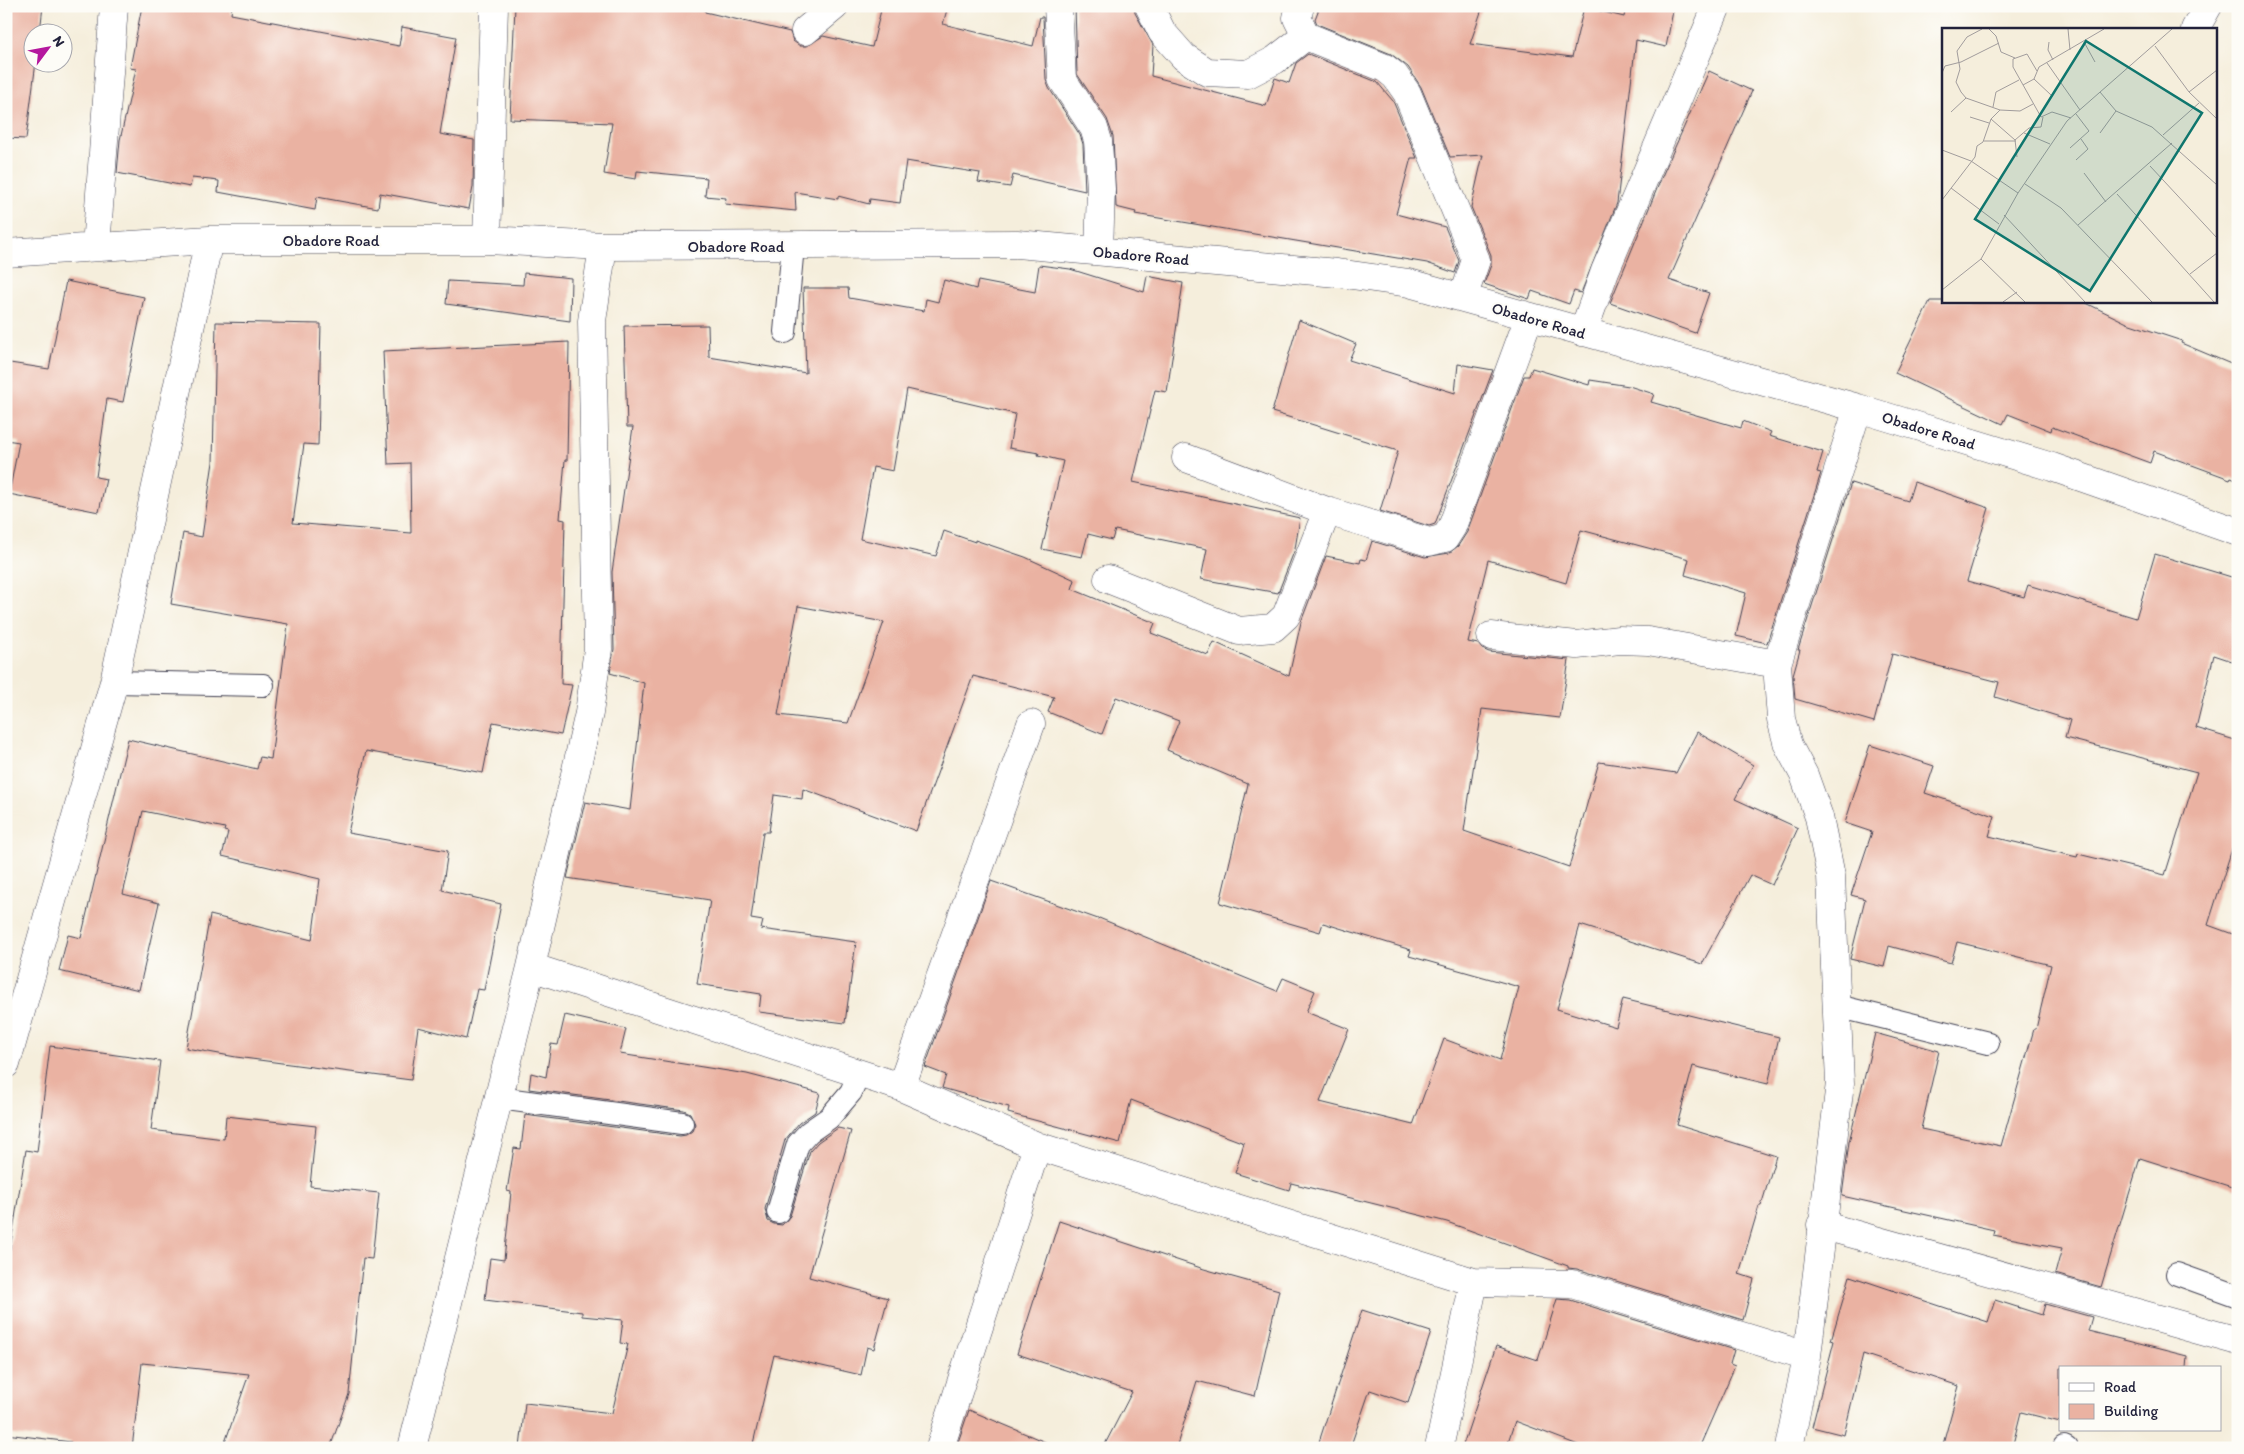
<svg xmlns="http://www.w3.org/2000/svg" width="2244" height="1454" viewBox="0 0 2244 1454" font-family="Itim,sans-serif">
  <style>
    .building { fill: #eab2a2; fill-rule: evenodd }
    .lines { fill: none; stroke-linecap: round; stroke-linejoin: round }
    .lane-casing { stroke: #424153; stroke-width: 24 }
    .street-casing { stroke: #424153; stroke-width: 29 }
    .lane { stroke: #fff; stroke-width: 22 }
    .street { stroke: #fff; stroke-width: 28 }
    .labels { text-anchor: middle; stroke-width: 4.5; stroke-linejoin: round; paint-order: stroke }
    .street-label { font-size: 16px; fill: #22223b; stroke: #fdfcf7 }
    .inset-road { fill: none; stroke: #a19c9c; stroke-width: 1 }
    .view { fill: #0f766e; fill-opacity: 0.15; stroke: #0f766e; stroke-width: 2.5 }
    .inset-edge { fill: none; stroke: #22223b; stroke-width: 2.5 }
  </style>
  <rect width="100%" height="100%" fill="#fdfcf7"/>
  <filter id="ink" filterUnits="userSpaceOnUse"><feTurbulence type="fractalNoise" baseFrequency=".02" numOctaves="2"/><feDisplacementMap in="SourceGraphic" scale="10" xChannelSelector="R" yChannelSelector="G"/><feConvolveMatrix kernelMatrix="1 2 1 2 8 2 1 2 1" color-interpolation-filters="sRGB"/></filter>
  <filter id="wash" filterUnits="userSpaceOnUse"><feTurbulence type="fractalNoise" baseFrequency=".0096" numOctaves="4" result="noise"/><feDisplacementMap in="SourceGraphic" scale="20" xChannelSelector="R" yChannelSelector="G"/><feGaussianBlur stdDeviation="1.12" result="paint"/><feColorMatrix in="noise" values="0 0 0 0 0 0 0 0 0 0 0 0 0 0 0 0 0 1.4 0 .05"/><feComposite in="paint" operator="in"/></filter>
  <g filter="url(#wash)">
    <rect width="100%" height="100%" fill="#f5eedc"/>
    <g id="blocks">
      <!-- building -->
      <path class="building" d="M 6,6 L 43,6 L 40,32 L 32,32 L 32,62 L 36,62 L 26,139 L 6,138 Z
        M 142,6 L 232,6 L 231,14 L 399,46 L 402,27 L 456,37 L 440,134 L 474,140 L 473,187 L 469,209 L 380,193 L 378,208 L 317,197 L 315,210 L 218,192 L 219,181 L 192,178 L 190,187 L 117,173 L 120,140 L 136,69 L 130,68 Z
        M 515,6 L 705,6 L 705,12 L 790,32 L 793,41 L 800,46 L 807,46 L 823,36 L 872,47 L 882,6 L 948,6 L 943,24 L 1033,46 L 1040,17 L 1043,17 L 1046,80 L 1049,88 L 1080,135 L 1083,144 L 1085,191 L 1013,175 L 1010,187 L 978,182 L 980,173 L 906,161 L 900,203 L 870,199 L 869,204 L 838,196 L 838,199 L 795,192 L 796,211 L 725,204 L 726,198 L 705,196 L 707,178 L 637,171 L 636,179 L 604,174 L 612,123 L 510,119 Z
        M 1075,6 L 1134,6 L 1135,13 L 1153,45 L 1151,76 L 1266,106 L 1275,78 L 1289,83 L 1296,63 L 1308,54 L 1377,82 L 1393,101 L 1417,158 L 1411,158 L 1396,214 L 1445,227 L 1459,261 L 1455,273 L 1427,263 L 1135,214 L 1136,212 L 1116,207 L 1113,136 L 1107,119 L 1077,74 Z
        M 1320,6 L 1483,6 L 1470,44 L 1572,57 L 1584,7 L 1624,17 L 1626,6 L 1674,6 L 1666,47 L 1636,40 L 1617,203 L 1581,293 L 1574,291 L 1569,304 L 1532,291 L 1529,299 L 1484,284 L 1491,265 L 1491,255 L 1471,207 L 1483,155 L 1450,157 L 1421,87 L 1408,67 L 1391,54 L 1317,24 L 1315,19 Z
        M 1709,71 L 1752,91 L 1669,280 L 1709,293 L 1695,333 L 1610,303 L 1663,174 Z
        M 1039,265 L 1070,269 L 1144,292 L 1147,276 L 1183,283 L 1167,392 L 1155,390 L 1133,482 L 1300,518 L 1295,549 L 1278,593 L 1201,579 L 1207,549 L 1115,530 L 1112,540 L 1088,534 L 1082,557 L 1042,549 L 1063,461 L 1038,455 L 1039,453 L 1009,448 L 1015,414 L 907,389 L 893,471 L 873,467 L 860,539 L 936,556 L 944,531 L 975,542 L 975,540 L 1025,557 L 1075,580 L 1072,589 L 1155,623 L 1151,633 L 1208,655 L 1214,642 L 1289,676 L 1301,622 L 1326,556 L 1360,563 L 1361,559 L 1366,560 L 1372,541 L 1425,557 L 1449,553 L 1458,546 L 1467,532 L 1524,376 L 1529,376 L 1532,368 L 1589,385 L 1590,380 L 1629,386 L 1654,394 L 1651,402 L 1741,428 L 1743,421 L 1771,432 L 1769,436 L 1823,452 L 1817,472 L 1821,473 L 1767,643 L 1736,636 L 1746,593 L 1685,575 L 1689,559 L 1581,530 L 1566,583 L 1488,560 L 1468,642 L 1478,644 L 1482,649 L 1489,652 L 1569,660 L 1560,718 L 1482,709 L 1464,831 L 1569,867 L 1599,762 L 1676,773 L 1697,732 L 1753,765 L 1735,799 L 1798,828 L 1772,885 L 1750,875 L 1702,964 L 1580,925 L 1557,1009 L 1616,1027 L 1623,999 L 1779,1037 L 1768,1084 L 1693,1066 L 1677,1125 L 1776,1156 L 1761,1206 L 1759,1206 L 1739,1274 L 1754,1279 L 1743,1320 L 1577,1269 L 1568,1268 L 1568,1266 L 1447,1222 L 1291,1183 L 1289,1190 L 1235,1173 L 1244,1143 L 1131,1100 L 1120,1143 L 1008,1113 L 1009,1107 L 942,1088 L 946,1075 L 925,1067 L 991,881 L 1098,919 L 1099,918 L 1277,991 L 1283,978 L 1315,991 L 1306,1012 L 1349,1029 L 1320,1102 L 1413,1125 L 1444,1039 L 1500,1060 L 1519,987 L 1409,956 L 1411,950 L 1323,923 L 1320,932 L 1220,903 L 1248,784 L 1167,750 L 1179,721 L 1116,697 L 1102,734 L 1048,712 L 1054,697 L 973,676 L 916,831 L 803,789 L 802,799 L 774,795 L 769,832 L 763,832 L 751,919 L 763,921 L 761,929 L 856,942 L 845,1023 L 759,1012 L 761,994 L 697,984 L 710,900 L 567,878 L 585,802 L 630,810 L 644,683 L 610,673 L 614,649 L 612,572 L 633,427 L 627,427 L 624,326 L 708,325 L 709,357 L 806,373 L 803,288 L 848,288 L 849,298 L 924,311 L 926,299 L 938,302 L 944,280 L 976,289 L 978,281 L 1035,292 ZM 798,606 L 884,622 L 848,723 L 778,715 Z
        M 524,273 L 571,278 L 570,321 L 446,304 L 448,281 L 523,285 Z
        M 66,281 L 144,297 L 123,402 L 107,399 L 96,477 L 106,479 L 99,512 L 9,494 L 19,442 L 6,440 L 6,387 L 10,363 L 49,369 Z
        M 1930,301 L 2082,301 L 2127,323 L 2182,341 L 2181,343 L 2238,367 L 2238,480 L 2231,477 L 2230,479 L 2154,451 L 2150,463 L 2052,427 L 2051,431 L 2008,414 L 2003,424 L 1895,373 Z
        M 1299,320 L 1356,344 L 1349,360 L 1455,393 L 1458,364 L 1493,370 L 1435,524 L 1429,526 L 1380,511 L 1398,451 L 1272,412 Z
        M 216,322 L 321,324 L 318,445 L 304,444 L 293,523 L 411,533 L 410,463 L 388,464 L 383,351 L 569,342 L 567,460 L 565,460 L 560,519 L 565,520 L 561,684 L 572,685 L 561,735 L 493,722 L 483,773 L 366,751 L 348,833 L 448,851 L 442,890 L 501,904 L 484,990 L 477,989 L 466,1039 L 418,1027 L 411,1080 L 236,1057 L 186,1048 L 210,915 L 312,940 L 320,879 L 222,856 L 228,832 L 224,831 L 225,828 L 143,811 L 123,894 L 159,903 L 139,990 L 59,971 L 68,935 L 81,938 L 128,739 L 257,769 L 260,757 L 271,759 L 288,624 L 171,604 L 183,533 L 202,537 L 213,462 Z
        M 1914,482 L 1989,508 L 1967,581 L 2024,597 L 2028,585 L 2136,618 L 2155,554 L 2238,579 L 2238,663 L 2214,655 L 2196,728 L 2238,741 L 2238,830 L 2208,925 L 2238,936 L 2238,1189 L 2140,1158 L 2101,1287 L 2055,1274 L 2062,1248 L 1993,1235 L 1994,1230 L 1842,1196 L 1849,1142 L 1875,1033 L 1939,1051 L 1921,1129 L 2001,1146 L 2034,1029 L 2036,1029 L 2051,965 L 1957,942 L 1951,963 L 1889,946 L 1884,967 L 1850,959 L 1865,899 L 1851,895 L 1872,832 L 1845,823 L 1870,745 L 1934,766 L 1925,793 L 1995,816 L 1989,836 L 2077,857 L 2078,854 L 2165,875 L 2197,772 L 2065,738 L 2070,720 L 1995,697 L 1999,682 L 1892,654 L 1874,722 L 1795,699 L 1793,675 L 1800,650 L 1798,650 L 1851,483 L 1908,501 Z
        M 565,1015 L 626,1029 L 620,1054 L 747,1074 L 820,1093 L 815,1112 L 799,1123 L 785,1140 L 765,1209 L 768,1221 L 774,1224 L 782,1225 L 790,1216 L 810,1151 L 818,1142 L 838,1128 L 851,1131 L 809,1277 L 888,1298 L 874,1349 L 867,1347 L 861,1375 L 774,1355 L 752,1448 L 520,1448 L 525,1403 L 612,1413 L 628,1344 L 620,1343 L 623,1320 L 582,1316 L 582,1312 L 485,1300 L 490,1258 L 504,1260 L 511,1192 L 507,1191 L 514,1148 L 521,1149 L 525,1115 L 680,1136 L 686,1135 L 692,1131 L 695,1124 L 690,1113 L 684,1110 L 529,1089 L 531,1073 L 546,1077 L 551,1044 L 558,1045 Z
        M 50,1046 L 160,1061 L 151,1130 L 224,1139 L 226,1116 L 316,1126 L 310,1186 L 379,1193 L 372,1259 L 363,1258 L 349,1394 L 330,1448 L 223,1448 L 249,1374 L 142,1363 L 132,1448 L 70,1448 L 71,1442 L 6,1434 L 6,1255 L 9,1255 L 26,1150 L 37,1152 Z
        M 1059,1221 L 1204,1269 L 1279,1290 L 1255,1396 L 1197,1381 L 1176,1448 L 1103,1448 L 1132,1392 L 1017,1354 Z
        M 1850,1276 L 1988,1322 L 1995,1300 L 2042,1315 L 2045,1304 L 2092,1317 L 2088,1331 L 2187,1356 L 2186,1368 L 2060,1368 L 2060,1422 L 2021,1412 L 2012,1448 L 1942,1448 L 1959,1386 L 1863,1354 L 1844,1435 L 1812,1427 L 1834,1341 L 1831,1340 Z
        M 1557,1299 L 1570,1300 L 1734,1350 L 1730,1364 L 1735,1366 L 1699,1448 L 1586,1448 L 1515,1421 L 1506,1448 L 1462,1448 L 1496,1346 L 1538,1360 Z
        M 1362,1310 L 1431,1332 L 1408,1403 L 1370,1390 L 1350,1448 L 1317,1448 Z
        M 969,1410 L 1057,1447 L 1057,1448 L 956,1448 Z"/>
    </g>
  </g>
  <g filter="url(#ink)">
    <use href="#blocks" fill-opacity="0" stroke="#424153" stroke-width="1"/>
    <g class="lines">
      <!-- lane casing -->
      <g class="lane-casing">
        <path id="lane" d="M 785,332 L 793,246
          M 114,682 L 263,685
          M 1837,1006 L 1988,1043
          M 499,1098 L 682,1123
          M 778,1212 L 798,1144 L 809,1132 L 829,1118 L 851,1092 L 859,1074
          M 2177,1274 L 2238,1296
          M 2064,1447 L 2066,1448"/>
      </g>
      <!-- street casing -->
      <g class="street-casing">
        <path id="street" d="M 1058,6 L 1062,79 L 1094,128 L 1098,141 L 1101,189 L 1099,251
          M 1149,6 L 1162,32 L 1184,57 L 1207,72 L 1248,74 L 1275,60 L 1306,36
          M 1300,6 L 1297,18 L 1306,36 L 1385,68 L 1395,76 L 1407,93 L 1476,260 L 1463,298
          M 2195,29 L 2208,6
          M 805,31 L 835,6
          M 487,240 L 494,6
          M 96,247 L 114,6
          M 6,253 L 209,240 L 487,240 L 603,246 L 1017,244 L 1337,273 L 1409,283 L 1858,408 L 2052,467 L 2238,532
          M 1583,332 L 1605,271 L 1717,6
          M 1186,458 L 1327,511 L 1429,542 L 1445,538 L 1452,527 L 1529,317
          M 1108,579 L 1239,631 L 1273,628 L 1286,616 L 1327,511
          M 1491,636 L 1577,645 L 1619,640 L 1648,641 L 1777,664
          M 531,967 L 901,1087 L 1037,1146 L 1474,1282 L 1572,1284 L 1807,1356
          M 6,1064 L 114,682 L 209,240
          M 901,1087 L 1031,724
          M 1821,1225 L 2238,1341
          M 412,1448 L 531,967 L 589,713 L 598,649 L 592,321 L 603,246
          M 940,1448 L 1037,1146
          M 1439,1448 L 1474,1282
          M 1789,1448 L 1807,1356 L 1840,1083 L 1831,876 L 1819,817 L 1804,775 L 1788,745 L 1781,719 L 1777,664 L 1858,408"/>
      </g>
      <!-- lane -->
      <use href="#lane" class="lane"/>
      <!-- street -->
      <use href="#street" class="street"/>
    </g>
  </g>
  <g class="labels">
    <!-- street labels -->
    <g class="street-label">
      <text x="331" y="246">Obadore Road</text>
      <text x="736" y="252">Obadore Road</text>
      <text transform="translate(1141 255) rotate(5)" y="6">Obadore Road</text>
      <text transform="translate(1539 320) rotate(16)" y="6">Obadore Road</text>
      <text transform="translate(1929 430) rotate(17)" y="6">Obadore Road</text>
    </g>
  </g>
  <!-- overview -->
  <g transform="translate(1942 28)">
    <rect width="275" height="275" fill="#f5eedc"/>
    <path class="inset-road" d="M 40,1 L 25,9 L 15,23 L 18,41 L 14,54 L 19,64 L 24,70 L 58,82 L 78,83 L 91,76M 47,1 L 54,8 L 59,24 L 73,30M 126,1 L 128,22M 107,14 L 106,22 L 111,32M 142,14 L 153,34M 213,18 L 247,64 L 275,91M 105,35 L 138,82M 95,43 L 85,26 L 71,31 L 71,39 L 99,89 L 110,84 L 129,90M 0,45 L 3,38 L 19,34 L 57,15M 92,51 L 109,67M 81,57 L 92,51 L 97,39 L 162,1M 158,64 L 174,83 L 210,99 L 275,157M 247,64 L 275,42M 51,79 L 54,64 L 77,52M 9,84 L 24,70M 28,89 L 47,95M 49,91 L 73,112M 82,105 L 108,116M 158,105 L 174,83M 221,107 L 257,75M 42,113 L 74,113M 128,120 L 147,103 L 134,86M 0,122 L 29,133 L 76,165M 75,129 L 73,112 L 87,100 L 99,99 L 101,89M 134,132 L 146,121 L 139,111M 208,138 L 275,210M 142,145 L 164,174M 83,156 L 119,180 L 210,274M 9,160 L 57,196M 175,166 L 272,274M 0,172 L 33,129 L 35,118 L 41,114 L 49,91 L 58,82M 62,187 L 143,274M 136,197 L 230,115M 39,231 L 83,274M 248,246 L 275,225M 0,262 L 39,231 L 76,165 L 125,93 L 230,1M 61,274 L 75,264"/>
    <path class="view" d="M 144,13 L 260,85 L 148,263 L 33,191 Z"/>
    <rect width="275" height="275" class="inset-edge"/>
  </g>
  <!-- margin -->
  <rect width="2244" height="1454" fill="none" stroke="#fdfcf7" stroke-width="25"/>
  <!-- legend -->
  <rect x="2059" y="1366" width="162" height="65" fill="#fdfcf7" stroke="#a5a5ac"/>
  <rect x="2069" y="1383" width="25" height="8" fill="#ffffff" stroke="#a5a5ac"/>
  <text x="2104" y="1392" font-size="15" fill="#22223b">Road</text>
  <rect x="2069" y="1404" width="25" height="15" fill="#eab2a2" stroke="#a5a5ac"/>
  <text x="2104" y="1416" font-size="15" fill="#22223b">Building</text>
  <!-- north arrow -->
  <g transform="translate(48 48) rotate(58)"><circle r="24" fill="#fdfcf7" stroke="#a5a5ac"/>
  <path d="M0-4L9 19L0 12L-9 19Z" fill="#b5179e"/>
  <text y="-8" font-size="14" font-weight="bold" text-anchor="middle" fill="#22223b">N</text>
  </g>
</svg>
